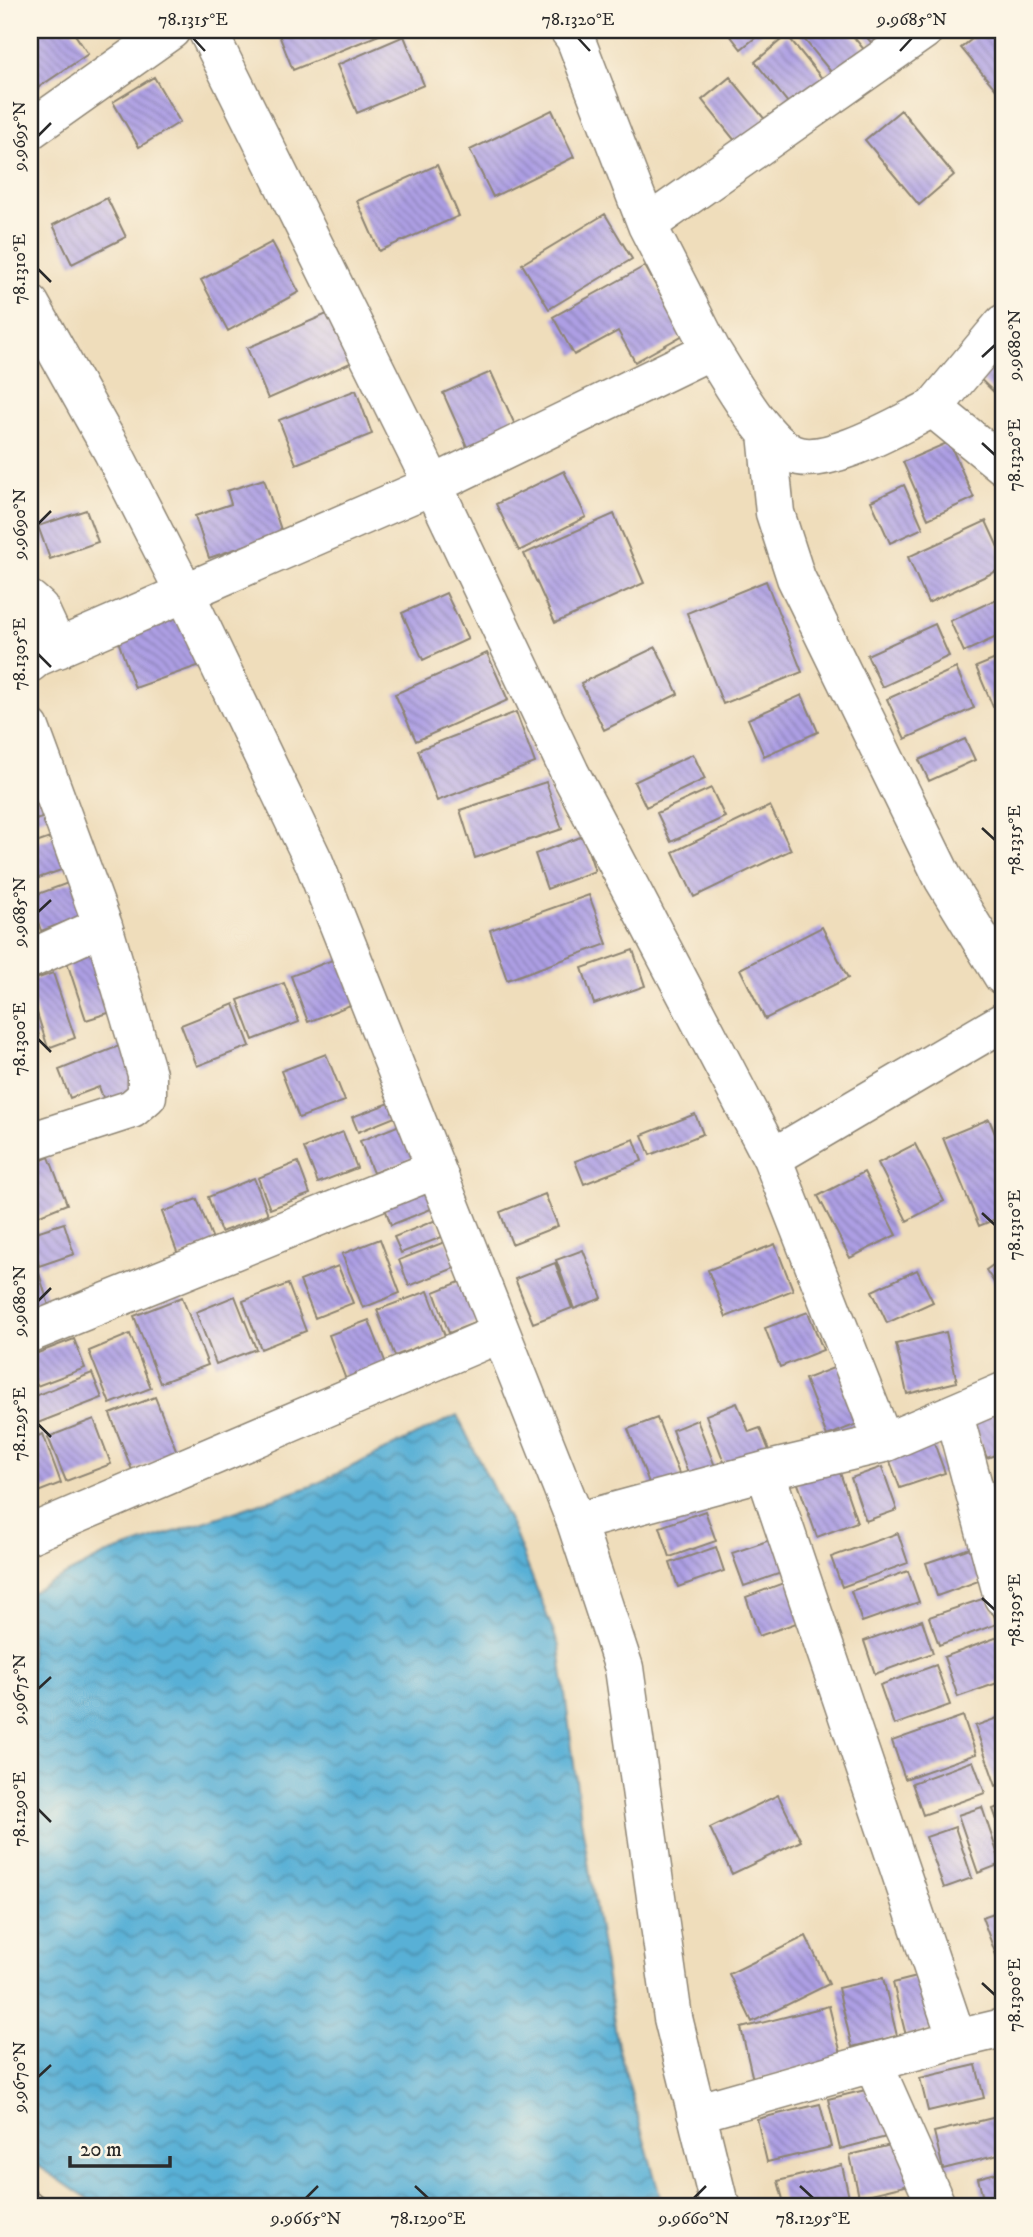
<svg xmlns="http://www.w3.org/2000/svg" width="1033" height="2237" viewBox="0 0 1033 2237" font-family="'IM FELL DW Pica',serif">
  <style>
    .water { fill: url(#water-waves); stroke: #426e80; stroke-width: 2 }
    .building { fill: url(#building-back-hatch) }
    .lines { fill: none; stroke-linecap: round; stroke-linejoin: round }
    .minor-casing { stroke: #8d8473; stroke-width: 41 }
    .minor { stroke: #fff; stroke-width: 38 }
    .ticks { fill: none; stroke: #2b2b2b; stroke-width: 2.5 }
    .neatline { fill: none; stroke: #2b2b2b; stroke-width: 2.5 }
    .ticks-label { font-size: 18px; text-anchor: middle; fill: #2b2b2b }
  </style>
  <defs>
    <pattern id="water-waves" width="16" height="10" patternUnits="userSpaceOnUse" patternTransform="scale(1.75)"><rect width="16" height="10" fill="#59b0d6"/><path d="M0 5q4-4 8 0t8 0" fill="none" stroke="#4a8fae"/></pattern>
    <pattern id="building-back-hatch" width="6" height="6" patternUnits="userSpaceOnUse" patternTransform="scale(1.75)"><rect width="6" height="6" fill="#ad9fe4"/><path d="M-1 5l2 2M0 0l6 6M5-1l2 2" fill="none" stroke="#8d82b9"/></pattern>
  </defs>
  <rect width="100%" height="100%" fill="#fcf5e5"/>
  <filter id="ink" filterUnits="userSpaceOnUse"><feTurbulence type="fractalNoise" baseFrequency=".0143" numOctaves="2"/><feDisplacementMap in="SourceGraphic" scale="14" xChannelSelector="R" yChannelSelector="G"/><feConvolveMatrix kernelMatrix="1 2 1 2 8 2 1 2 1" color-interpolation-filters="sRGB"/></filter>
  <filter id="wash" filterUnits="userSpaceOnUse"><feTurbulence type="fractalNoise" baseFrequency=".00686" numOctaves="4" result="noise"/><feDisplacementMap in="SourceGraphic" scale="28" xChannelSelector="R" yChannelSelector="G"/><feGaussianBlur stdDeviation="1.57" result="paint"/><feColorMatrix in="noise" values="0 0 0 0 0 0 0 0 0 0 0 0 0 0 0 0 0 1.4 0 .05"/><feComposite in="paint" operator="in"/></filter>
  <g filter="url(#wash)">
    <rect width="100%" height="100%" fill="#efddbb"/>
    <!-- water -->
    <path class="water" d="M 457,1415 L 513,1529 L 559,1646 L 581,1819 L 618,2046 L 663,2207 L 99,2207 L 30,2160 L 30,1593 L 105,1555 L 312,1486 Z"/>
    <g id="blocks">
      <!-- building -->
      <path class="building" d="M 30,30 L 72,30 L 88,54 L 36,89 L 30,80 Z
        M 277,30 L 391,30 L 293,70 Z
        M 726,30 L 765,30 L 741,49 Z
        M 803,30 L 848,30 L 871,58 L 840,83 L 799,33 Z
        M 861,30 L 904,30 L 878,51 Z
        M 983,30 L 1003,30 L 1003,98 L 961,48 Z
        M 787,35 L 829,87 L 797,114 L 755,62 Z
        M 404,36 L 424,85 L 357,113 L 337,65 Z
        M 154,77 L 180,122 L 139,147 L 113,102 Z
        M 730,77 L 772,128 L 744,152 L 702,100 Z
        M 552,110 L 574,157 L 493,197 L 470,150 Z
        M 901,110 L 954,175 L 919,205 L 865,140 Z
        M 437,165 L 459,216 L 379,251 L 357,201 Z
        M 107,198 L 126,237 L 72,264 L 53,225 Z
        M 605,214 L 632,259 L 549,309 L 522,264 Z
        M 272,242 L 299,292 L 228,331 L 201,280 Z
        M 645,266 L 683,335 L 635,362 L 618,331 L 574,355 L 553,317 Z
        M 334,311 L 355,361 L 268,399 L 247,348 Z
        M 1003,338 L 1003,401 L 972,371 Z
        M 491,372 L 516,427 L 468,449 L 443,393 Z
        M 356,390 L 372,434 L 296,464 L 279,420 Z
        M 949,442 L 974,498 L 928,519 L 903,462 Z
        M 564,471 L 586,517 L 519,551 L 496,504 Z
        M 264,479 L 282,533 L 209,558 L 195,516 L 231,504 L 227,491 Z
        M 904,485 L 923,528 L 890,543 L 871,501 Z
        M 86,510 L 98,542 L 50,559 L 38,526 Z
        M 614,514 L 644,583 L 555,623 L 524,554 Z
        M 986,521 L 1003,558 L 1003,568 L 928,603 L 908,557 Z
        M 766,581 L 802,672 L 723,704 L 687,613 Z
        M 446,593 L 468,639 L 423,660 L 402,613 Z
        M 1003,596 L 1003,634 L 964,652 L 950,621 Z
        M 192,611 L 209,662 L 135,688 L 117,638 Z
        M 935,624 L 949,656 L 882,687 L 867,655 Z
        M 656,647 L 678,694 L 604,730 L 581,683 Z
        M 487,653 L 508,700 L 416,741 L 395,694 Z
        M 1003,656 L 1003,702 L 993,707 L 976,667 Z
        M 956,668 L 974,708 L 905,739 L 887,699 Z
        M 802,695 L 818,732 L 764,756 L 748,719 Z
        M 516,712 L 535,763 L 437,801 L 418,750 Z
        M 965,739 L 975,760 L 929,781 L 919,760 Z
        M 693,754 L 705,779 L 646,807 L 634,782 Z
        M 30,772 L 50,815 L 30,822 Z
        M 546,782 L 562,829 L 475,858 L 460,810 Z
        M 711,788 L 725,817 L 671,842 L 657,813 Z
        M 770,806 L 791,850 L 694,897 L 673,852 Z
        M 56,836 L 67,868 L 30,881 L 30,845 Z
        M 583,836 L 595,871 L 547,889 L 535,854 Z
        M 76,880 L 88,914 L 41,931 L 30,897 Z
        M 589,895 L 607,944 L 507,980 L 490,930 Z
        M 822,927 L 848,978 L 765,1019 L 740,969 Z
        M 103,944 L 124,1008 L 86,1020 L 65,956 Z
        M 633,950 L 645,986 L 594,1004 L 582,968 Z
        M 340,957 L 358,1002 L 308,1022 L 291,976 Z
        M 53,973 L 75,1038 L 48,1048 L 30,991 L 30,981 Z
        M 284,983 L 299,1022 L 253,1040 L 238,1000 Z
        M 234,1004 L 250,1046 L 197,1066 L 181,1025 Z
        M 30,1008 L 39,1036 L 30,1039 Z
        M 124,1044 L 142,1091 L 106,1105 L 99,1087 L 70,1098 L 59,1070 Z
        M 326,1054 L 345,1101 L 299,1118 L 281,1071 Z
        M 395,1101 L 400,1115 L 358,1132 L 352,1117 Z
        M 695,1114 L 703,1134 L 650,1155 L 642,1135 Z
        M 989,1119 L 1003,1153 L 1003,1216 L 979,1226 L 943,1138 Z
        M 402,1124 L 415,1157 L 373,1173 L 360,1141 Z
        M 343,1132 L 357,1168 L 318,1183 L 304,1148 Z
        M 634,1139 L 642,1161 L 584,1184 L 575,1161 Z
        M 915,1144 L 944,1201 L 907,1221 L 878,1163 Z
        M 49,1157 L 67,1204 L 30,1219 L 30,1165 Z
        M 298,1162 L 310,1194 L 270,1209 L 258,1178 Z
        M 864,1172 L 896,1235 L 850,1258 L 818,1196 Z
        M 254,1178 L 268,1214 L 221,1232 L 208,1197 Z
        M 427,1183 L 436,1207 L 391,1225 L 382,1200 Z
        M 545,1194 L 558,1226 L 512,1244 L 500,1212 Z
        M 197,1199 L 214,1242 L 179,1257 L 162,1212 Z
        M 436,1220 L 442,1237 L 401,1253 L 394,1237 Z
        M 64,1223 L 74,1254 L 39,1266 L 30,1234 Z
        M 380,1239 L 400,1293 L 363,1308 L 342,1254 Z
        M 447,1241 L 457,1267 L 409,1286 L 399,1260 Z
        M 775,1244 L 793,1290 L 726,1317 L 708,1270 Z
        M 583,1250 L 602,1298 L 574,1309 L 556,1260 Z
        M 34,1257 L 49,1306 L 30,1312 L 30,1258 Z
        M 1003,1258 L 1003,1296 L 986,1270 Z
        M 555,1263 L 572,1308 L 533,1323 L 515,1279 Z
        M 338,1266 L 353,1303 L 315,1318 L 300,1281 Z
        M 917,1270 L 933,1302 L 887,1323 L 872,1291 Z
        M 462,1281 L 477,1322 L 449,1333 L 434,1292 Z
        M 288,1284 L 306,1331 L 261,1349 L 243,1301 Z
        M 428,1291 L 445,1336 L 395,1356 L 377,1310 Z
        M 235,1296 L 256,1349 L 216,1364 L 196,1312 Z
        M 182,1297 L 208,1365 L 160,1383 L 134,1316 Z
        M 808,1312 L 823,1350 L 780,1367 L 765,1328 Z
        M 369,1320 L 388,1369 L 348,1385 L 329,1335 Z
        M 946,1332 L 957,1382 L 907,1394 L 896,1344 Z
        M 130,1334 L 151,1388 L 110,1404 L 89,1351 Z
        M 74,1339 L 85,1368 L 37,1386 L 30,1366 L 30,1356 Z
        M 841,1365 L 862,1422 L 827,1436 L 805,1379 Z
        M 92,1373 L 102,1398 L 30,1426 L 30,1398 Z
        M 155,1397 L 177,1452 L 132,1470 L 110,1414 Z
        M 737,1403 L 749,1432 L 760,1428 L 772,1458 L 729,1475 L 706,1415 Z
        M 1003,1406 L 1003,1452 L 987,1458 L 972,1419 Z
        M 657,1418 L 682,1481 L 653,1493 L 628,1429 Z
        M 94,1419 L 111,1464 L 66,1481 L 48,1437 Z
        M 697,1420 L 718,1474 L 692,1484 L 672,1430 Z
        M 43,1434 L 61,1483 L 30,1495 L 30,1439 Z
        M 933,1440 L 945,1473 L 900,1488 L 888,1456 Z
        M 837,1464 L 857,1522 L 817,1537 L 796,1478 Z
        M 882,1467 L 897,1510 L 866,1521 L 851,1478 Z
        M 705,1511 L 716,1541 L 670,1557 L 660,1527 Z
        M 898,1533 L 908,1563 L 842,1587 L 831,1557 Z
        M 779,1537 L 790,1570 L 744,1586 L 732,1553 Z
        M 716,1547 L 724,1571 L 678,1587 L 670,1563 Z
        M 973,1547 L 984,1579 L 937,1596 L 926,1563 Z
        M 908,1571 L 919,1602 L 862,1622 L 851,1591 Z
        M 794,1579 L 808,1619 L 759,1636 L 746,1597 Z
        M 988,1597 L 997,1624 L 939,1645 L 929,1617 Z
        M 922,1620 L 933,1653 L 875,1674 L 864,1641 Z
        M 998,1637 L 1003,1651 L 1003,1681 L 958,1697 L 944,1657 Z
        M 936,1665 L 950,1705 L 894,1725 L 880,1685 Z
        M 963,1716 L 976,1754 L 905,1779 L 892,1741 Z
        M 1003,1716 L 1003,1783 L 996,1786 L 975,1726 Z
        M 973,1761 L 985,1793 L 923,1815 L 912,1783 Z
        M 778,1795 L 801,1841 L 732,1874 L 710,1828 Z
        M 1003,1805 L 1003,1837 L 993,1809 Z
        M 982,1807 L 1001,1864 L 978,1873 L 958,1815 Z
        M 955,1827 L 972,1878 L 944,1888 L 926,1837 Z
        M 1003,1910 L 1003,1974 L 982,1917 Z
        M 806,1936 L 829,1984 L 752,2022 L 729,1974 Z
        M 929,1974 L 942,2027 L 906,2036 L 893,1983 Z
        M 883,1978 L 897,2036 L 852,2047 L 838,1988 Z
        M 829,2006 L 842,2058 L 753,2080 L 741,2028 Z
        M 976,2065 L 984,2098 L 928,2111 L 920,2078 Z
        M 882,2086 L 894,2135 L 840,2149 L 828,2099 Z
        M 820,2104 L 831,2147 L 767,2162 L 757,2119 Z
        M 1001,2116 L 1003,2127 L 1003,2154 L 943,2169 L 934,2132 Z
        M 903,2142 L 913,2184 L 859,2197 L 850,2155 Z
        M 842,2165 L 851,2207 L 785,2207 L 778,2181 Z
        M 1003,2171 L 1003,2205 L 985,2207 L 978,2178 Z
        M 30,2187 L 44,2198 L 36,2207 L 30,2207 Z"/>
    </g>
  </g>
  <g filter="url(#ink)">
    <use href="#blocks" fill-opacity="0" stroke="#8d8473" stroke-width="2"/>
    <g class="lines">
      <!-- minor casing -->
      <g class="minor-casing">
        <path id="minor" d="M 207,30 L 433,485 L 711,350 C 730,379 762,440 793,454 C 826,469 902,423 933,408 L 1003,465
          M 569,30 L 575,38 L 647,225 L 711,350
          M 30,130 L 171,30
          M 647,225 L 924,30
          M 30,304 L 113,452 L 185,593 L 314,862 L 576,1522 L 624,1668 L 673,2018 L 718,2200 L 722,2207
          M 933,408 L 1003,324
          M 767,433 L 775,513 L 796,578 L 943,878 L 1003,976
          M 30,600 L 39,608 L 58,649
          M 30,663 L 37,657 L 433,485 L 570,773 L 772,1158 L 884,1443 L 765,1471
          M 30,728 L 103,926 L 147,1074 L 147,1096 L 132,1109 L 30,1142
          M 30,959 L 103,926
          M 772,1158 L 1003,1022
          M 30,1333 L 436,1169
          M 954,1415 L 1003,1597
          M 884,1443 L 1003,1392
          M 576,1522 L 765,1471 L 957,2039
          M 30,1534 L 501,1333
          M 873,2063 L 937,2207
          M 696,2113 L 957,2039 L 1003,2028"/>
      </g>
      <!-- minor -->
      <use href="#minor" class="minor"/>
    </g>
  </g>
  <!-- ticks -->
  <path class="ticks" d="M 193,38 L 205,51M 578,38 L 590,51M 900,51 L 912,38M 38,136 L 51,123M 38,269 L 51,282M 982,357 L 995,345M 982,443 L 995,455M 38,524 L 51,511M 38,654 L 51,667M 982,828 L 995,840M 38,912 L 51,900M 38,1039 L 51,1052M 982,1213 L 995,1225M 38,1301 L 51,1288M 38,1424 L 51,1437M 982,1598 L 995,1610M 38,1689 L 51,1677M 38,1809 L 51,1822M 982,1983 L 995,1995M 38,2077 L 51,2065M 415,2186 L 428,2198M 800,2186 L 813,2198M 306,2198 L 318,2186M 694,2198 L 706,2186"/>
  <!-- margin -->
  <rect width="1033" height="2237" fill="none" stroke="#fcf5e5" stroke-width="77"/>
  <!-- scale -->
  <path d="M70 2156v10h100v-10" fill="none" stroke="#2b2b2b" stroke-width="3.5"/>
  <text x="80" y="2156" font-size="21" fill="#2b2b2b" stroke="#fcf5e5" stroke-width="5" paint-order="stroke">20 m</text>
  <rect x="38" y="38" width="957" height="2160" class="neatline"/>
  <g class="ticks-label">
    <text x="193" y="25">78.1315°E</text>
    <text x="578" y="25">78.1320°E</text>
    <text x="912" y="25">9.9685°N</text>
    <text transform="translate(19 136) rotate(-90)" y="6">9.9695°N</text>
    <text transform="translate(19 269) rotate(-90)" y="6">78.1310°E</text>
    <text transform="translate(1014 345) rotate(-90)" y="6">9.9680°N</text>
    <text transform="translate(1014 455) rotate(-90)" y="6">78.1320°E</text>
    <text transform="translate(19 524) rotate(-90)" y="6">9.9690°N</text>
    <text transform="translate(19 654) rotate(-90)" y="6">78.1305°E</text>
    <text transform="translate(1014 840) rotate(-90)" y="6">78.1315°E</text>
    <text transform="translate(19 912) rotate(-90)" y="6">9.9685°N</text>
    <text transform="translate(19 1039) rotate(-90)" y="6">78.1300°E</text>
    <text transform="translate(1014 1225) rotate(-90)" y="6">78.1310°E</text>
    <text transform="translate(19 1301) rotate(-90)" y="6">9.9680°N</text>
    <text transform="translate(19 1424) rotate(-90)" y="6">78.1295°E</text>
    <text transform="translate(1014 1610) rotate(-90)" y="6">78.1305°E</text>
    <text transform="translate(19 1689) rotate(-90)" y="6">9.9675°N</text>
    <text transform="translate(19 1809) rotate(-90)" y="6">78.1290°E</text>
    <text transform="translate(1014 1995) rotate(-90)" y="6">78.1300°E</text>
    <text transform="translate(19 2077) rotate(-90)" y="6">9.9670°N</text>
    <text x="306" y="2224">9.9665°N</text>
    <text x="428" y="2224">78.1290°E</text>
    <text x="694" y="2224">9.9660°N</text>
    <text x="813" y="2224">78.1295°E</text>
  </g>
</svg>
